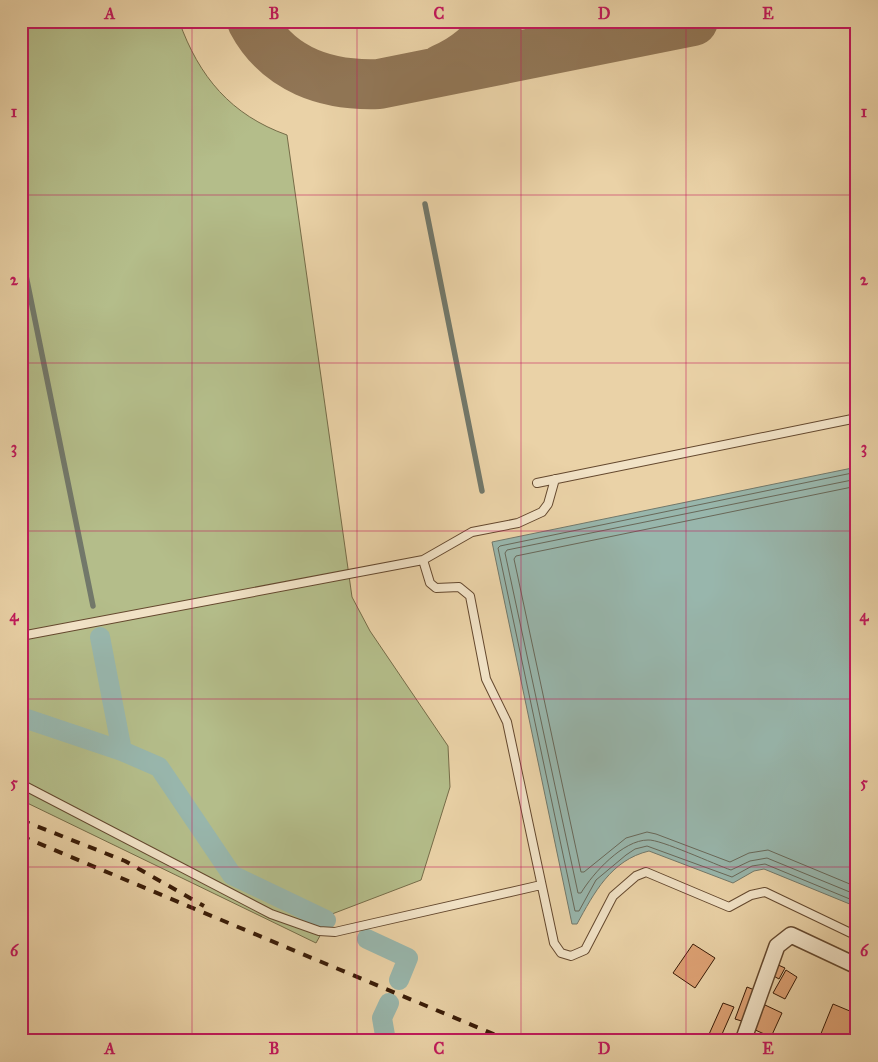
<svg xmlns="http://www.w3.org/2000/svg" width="878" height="1062" viewBox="0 0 878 1062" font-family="'IM FELL Great Primer',serif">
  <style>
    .green { fill: #b4bd8a; stroke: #766c48 }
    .water { fill: #98b6ac; stroke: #72786a }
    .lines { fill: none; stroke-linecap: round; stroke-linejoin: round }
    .shore { stroke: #686859; stroke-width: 1 }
    .stream { stroke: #72786a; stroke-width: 5.5 }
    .canal { stroke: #98b6ac; stroke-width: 20 }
    .taxiway { stroke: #917656; stroke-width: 50 }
    .building { fill: #dea275; stroke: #381a06 }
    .lane-casing { stroke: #64482e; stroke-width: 10 }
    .street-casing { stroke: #64482e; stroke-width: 18 }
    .lane { stroke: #f1e2c6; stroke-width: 8 }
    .street { stroke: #f1e2c6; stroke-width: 15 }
    .rail { stroke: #381a06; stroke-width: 4; stroke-dasharray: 9 9; stroke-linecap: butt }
    .grid { fill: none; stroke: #c2185b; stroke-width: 1; stroke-opacity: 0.55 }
    .neatline { fill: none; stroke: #c2185b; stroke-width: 2 }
    .grid-label { font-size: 16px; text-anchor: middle; font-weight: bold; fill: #c2185b }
  </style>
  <rect width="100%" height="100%" fill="#ead2a7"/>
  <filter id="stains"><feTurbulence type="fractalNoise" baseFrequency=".004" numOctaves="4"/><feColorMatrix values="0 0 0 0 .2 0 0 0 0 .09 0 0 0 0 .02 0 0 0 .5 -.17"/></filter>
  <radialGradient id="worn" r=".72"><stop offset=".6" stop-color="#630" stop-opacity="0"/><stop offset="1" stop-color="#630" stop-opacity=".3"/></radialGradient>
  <!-- green -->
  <path class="green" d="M 21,21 L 179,21 C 199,77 231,115 287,135 L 352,597 L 370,631 L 448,746 L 450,787 L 421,880 L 332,914 L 316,943 L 21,800 Z"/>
  <!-- water -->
  <path class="water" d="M 857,467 L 857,907 L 764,869 L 754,871 L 733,883 L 649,851 C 611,860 594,893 577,924 L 572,924 L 492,542 Z"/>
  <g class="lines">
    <!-- shore -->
    <path class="shore" d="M 857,472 L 500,546 L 498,548 L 575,911 L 579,911 L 596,880 L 626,855 L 635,849 L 647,846 L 732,877 L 752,866 L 765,864 L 857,902
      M 857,479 L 507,550 L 505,553 L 578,893 L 581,893 C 593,873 623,840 648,840 C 660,839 716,865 731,870 L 750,861 L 767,858 L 857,895
      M 857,486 L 516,556 L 514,559 L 581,872 L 584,872 L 626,838 L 647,832 L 656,834 L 730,862 L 749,853 L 768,850 L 857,887"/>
    <!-- stream -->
    <path class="stream" d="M 425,204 L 482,491
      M 21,251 L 93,606"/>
    <!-- canal -->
    <path class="canal" d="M 100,637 L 122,751
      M 21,717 L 122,751 L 159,767 L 232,875 L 326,920
      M 367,939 L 408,958 L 399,980
      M 386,1041 L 382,1018 L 389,1003"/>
    <!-- taxiway -->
    <path class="taxiway" d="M 252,21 C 278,70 327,86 379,84 L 693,21
      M 442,69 C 466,59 484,44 498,21"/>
  </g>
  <!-- building -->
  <path class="building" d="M 693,944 L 715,958 L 695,988 L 673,973 Z
    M 776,964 L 785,968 L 779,979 L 770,974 Z
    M 786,970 L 797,977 L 785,999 L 773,993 Z
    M 747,987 L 757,991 L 745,1022 L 735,1019 Z
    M 723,1003 L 734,1007 L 719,1041 L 706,1041 Z
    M 833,1004 L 857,1014 L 857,1029 L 852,1041 L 818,1041 Z
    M 765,1005 L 782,1013 L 771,1037 L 753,1029 Z"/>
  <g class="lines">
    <!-- lane casing -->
    <g class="lane-casing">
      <path id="lane" d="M 537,483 L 857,418
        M 423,560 L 430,583 L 436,588 L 459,587 L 470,596 L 486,679 L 507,722 L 554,943 L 561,953 L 571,956 L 585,950 L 613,896 L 636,876 L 646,872 L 729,907 L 751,895 L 765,892 L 857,936
        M 21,636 L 423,560 L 472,532 L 518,523 L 542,512 L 548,504 L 555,479
        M 21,784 L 271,914 L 319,931 L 335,932 L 348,929 L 541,885"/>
    </g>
    <!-- street casing -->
    <g class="street-casing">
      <path id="street" d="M 743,1041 L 777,946 L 791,935 L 857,966"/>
    </g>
    <!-- lane -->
    <use href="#lane" class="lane"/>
    <!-- street -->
    <use href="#street" class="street"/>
    <!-- rail -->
    <path class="rail" d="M 21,820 L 125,861 L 204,906
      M 21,836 L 510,1041"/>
  </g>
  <!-- grid -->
  <path class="grid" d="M 192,21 L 192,1041M 357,21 L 357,1041M 521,21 L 521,1041M 686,21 L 686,1041M 21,195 L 857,195M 21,363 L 857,363M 21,531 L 857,531M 21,699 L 857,699M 21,867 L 857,867"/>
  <!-- margin -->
  <rect width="878" height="1062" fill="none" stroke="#ead2a7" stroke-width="55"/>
  <rect x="28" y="28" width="822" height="1006" class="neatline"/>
  <g class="grid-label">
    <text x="110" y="19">A</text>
    <text x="274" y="19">B</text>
    <text x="439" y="19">C</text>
    <text x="604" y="19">D</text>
    <text x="768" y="19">E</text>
    <text x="14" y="117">1</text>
    <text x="864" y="117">1</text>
    <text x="14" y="285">2</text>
    <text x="864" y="285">2</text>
    <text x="14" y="453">3</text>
    <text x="864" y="453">3</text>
    <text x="14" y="621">4</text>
    <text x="864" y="621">4</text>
    <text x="14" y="788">5</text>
    <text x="864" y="788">5</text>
    <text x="14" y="956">6</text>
    <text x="864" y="956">6</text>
    <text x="110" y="1054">A</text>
    <text x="274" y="1054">B</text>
    <text x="439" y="1054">C</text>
    <text x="604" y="1054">D</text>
    <text x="768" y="1054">E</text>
  </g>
  <rect width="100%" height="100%" filter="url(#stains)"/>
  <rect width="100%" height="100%" fill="url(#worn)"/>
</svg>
